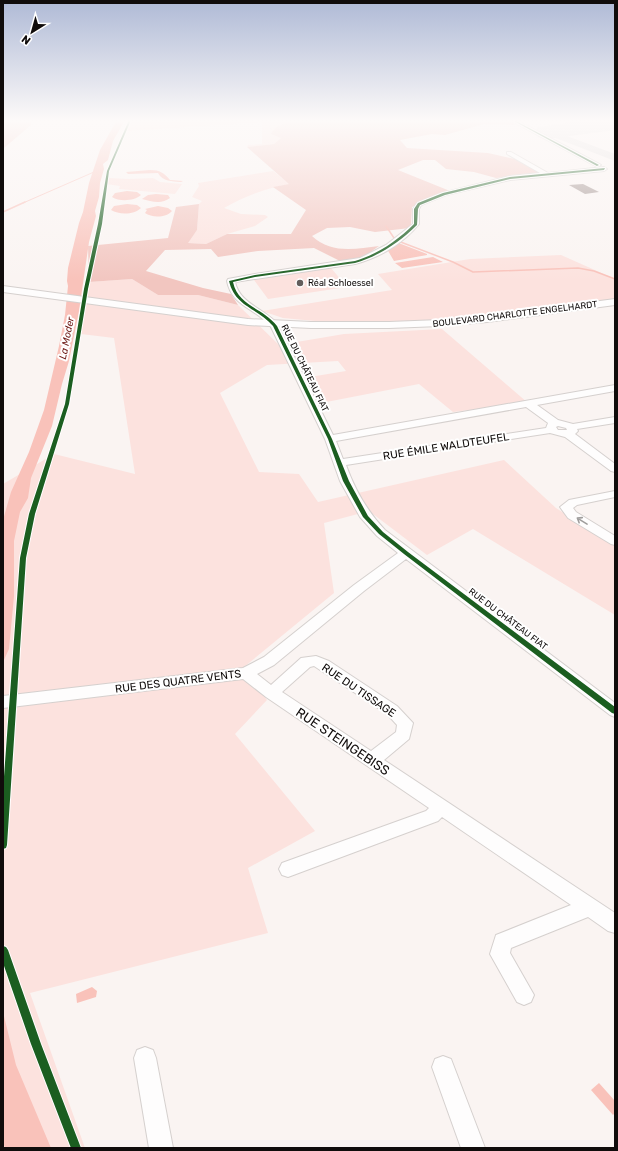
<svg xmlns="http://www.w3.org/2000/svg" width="618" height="1151" viewBox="0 0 618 1151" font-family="Rubik,sans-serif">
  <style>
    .green { fill: #fce2de }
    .forest { fill: #f2c6c0 }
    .water { fill: #f9c2ba }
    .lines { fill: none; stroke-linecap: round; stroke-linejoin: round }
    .stream-far1 { stroke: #f9c2ba; stroke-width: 1 }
    .stream { stroke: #f9c2ba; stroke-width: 1.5 }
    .taxiway { fill: #e2dfde; fill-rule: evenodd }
    .runway { fill: #e2dfde; fill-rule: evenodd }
    .building { fill: #9f908d }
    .minor-casing { stroke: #d5d0ce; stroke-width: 2 }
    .major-casing { stroke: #d5d0ce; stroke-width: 2 }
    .minor { fill: #fefdfd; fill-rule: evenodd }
    .major { fill: #fefdfd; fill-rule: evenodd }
    .cycleway-casing { stroke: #fff; stroke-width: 2 }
    .cycleway { fill: #1b5e20; fill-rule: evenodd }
    .oneway { stroke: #9f9d9c }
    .poi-dot { fill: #625d5c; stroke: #fff; stroke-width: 1.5 }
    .labels { text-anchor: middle; stroke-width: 4; stroke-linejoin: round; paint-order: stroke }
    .far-poi-label { font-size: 9px; fill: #100c0b; stroke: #fff; text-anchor: start }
    .far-street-label { font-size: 9px; fill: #100c0b; stroke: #fff }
    .far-water-label { font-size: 10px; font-style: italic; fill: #6d1613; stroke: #fff }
    .street-label { font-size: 11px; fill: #100c0b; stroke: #fff }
    .near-street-label { font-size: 13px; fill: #100c0b; stroke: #fff }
  </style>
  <rect width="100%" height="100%" fill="#faf4f2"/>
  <!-- green -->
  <path class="green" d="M 132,120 L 319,120 L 285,123 L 281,138 L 274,144 L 247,147 L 248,145 L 262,144 L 262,122 L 126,131 Z
    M 273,171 L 290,184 C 266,188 245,196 224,208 L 241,214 L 265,215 L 268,217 L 255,226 L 227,234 L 206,244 L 187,243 L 197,230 L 199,204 L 202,201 L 192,197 L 199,186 L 198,183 Z
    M 109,178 L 129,179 L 153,178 L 160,182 L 182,184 L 175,194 L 119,189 L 120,186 L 106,184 Z
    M 561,255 L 615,279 L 615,299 L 484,317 L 433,321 L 315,321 L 283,318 L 262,311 L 392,290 L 378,274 L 470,259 Z
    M 331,268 L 347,287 L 268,299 L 254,280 Z
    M 132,279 L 158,295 L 198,295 L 238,305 L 279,345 L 344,334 L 442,329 L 528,403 L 453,412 L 419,384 L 316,404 L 304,378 L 346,371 L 338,361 L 267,365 L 220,393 L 259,472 L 299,474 L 318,502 L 504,460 L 556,508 L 615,546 L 615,615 L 473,529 L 427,555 L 369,511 L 324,523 L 334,593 L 244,667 L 267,700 L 235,734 L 315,831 L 248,868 L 268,933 L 30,993 L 85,1148 L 3,1148 L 3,484 L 54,454 L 135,474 L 114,338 L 81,334 L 89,282 Z"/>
  <!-- forest -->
  <path class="forest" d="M 3,120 L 31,120 L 31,125 L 4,148 L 3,148 Z
    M 319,120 L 507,120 L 516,125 L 484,124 L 445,135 L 432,134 L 400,140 L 407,148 L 488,153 L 515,159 L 542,173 L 496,178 L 474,172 L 446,169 L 435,160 L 423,160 L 398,170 L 450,191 L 412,207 L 411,225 L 410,228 L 375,232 L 350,227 L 327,228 L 312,236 C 331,254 355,249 379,246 L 362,258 L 340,261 L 314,248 L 258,251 L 218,257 L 211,249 L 165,250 L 146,271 L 203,288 L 231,294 L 238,305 L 198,295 L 158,295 L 132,279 L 89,282 L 88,246 L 168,238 L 176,207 L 199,204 L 197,230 L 188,243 L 206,244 L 227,234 L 291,234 L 306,210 L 273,187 L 289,184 L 247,147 L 274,144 L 281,138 L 271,134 C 278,119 305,121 319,120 Z"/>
  <!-- water -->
  <path class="water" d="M 117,120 L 125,120 L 113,141 L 108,160 L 103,164 L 104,169 L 100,183 L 99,197 L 95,211 L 96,216 L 89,242 L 79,311 L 69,361 L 62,384 L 52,426 L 31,478 L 28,498 L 20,512 L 14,541 L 14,596 L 9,649 L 3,662 L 3,520 L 11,492 L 29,452 L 44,410 L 59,346 L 65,315 L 68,286 L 67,281 L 68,268 L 79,223 L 83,212 L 89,183 L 100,150 Z
    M 150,170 C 160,170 164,173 170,180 L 183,181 L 181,182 C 172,181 163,182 158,173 L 128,174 L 126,172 Z
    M 127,191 L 137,192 L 141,195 C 134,201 120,202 112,197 L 115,193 Z
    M 156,194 L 168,195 L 170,198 C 161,205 151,201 142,199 L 148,195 Z
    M 127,204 L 137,205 L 141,208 C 134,215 119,215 111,210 L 114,206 Z
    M 158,206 L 168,208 L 172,211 C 166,218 152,218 145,213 L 147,210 L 145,209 Z
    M 396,242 L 427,254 L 427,255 L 394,261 L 387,249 Z
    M 433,257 L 443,262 L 402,268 L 395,263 Z
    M 92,987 L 97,991 L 96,997 L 77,1003 L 76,994 Z
    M 3,1012 L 16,1065 L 51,1148 L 5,1148 L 3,1142 Z
    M 599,1083 L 615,1101 L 615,1113 L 613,1115 L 591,1090 Z"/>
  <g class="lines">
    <!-- stream-far1 -->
    <path class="stream-far1" d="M 23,203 L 94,172"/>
    <!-- stream -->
    <path class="stream" d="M 3,212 L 25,202
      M 386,226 L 394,238
      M 398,241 L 453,262 L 473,272 L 578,268 L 594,271 L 615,279"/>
    <!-- taxiway -->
    <path class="taxiway" d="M 555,128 L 558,129 L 560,131 L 559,133 L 615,154 L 615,161 L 548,135 L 546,133 Z"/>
    <!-- runway -->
    <path class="runway" d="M 585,120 L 615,120 L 615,130 L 547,139 L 538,137 L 535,132 L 538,127 Z"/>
  </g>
  <!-- building -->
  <path class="building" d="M 583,184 L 599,192 L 585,194 L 569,185 Z"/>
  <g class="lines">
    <!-- minor casing -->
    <g class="minor-casing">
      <path id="minor" d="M 510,120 L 516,120 L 601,165 L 596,166 Z
        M 507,152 L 511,152 L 548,173 L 604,167 L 607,169 L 604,171 L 510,180 L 446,195 L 421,205 L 419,209 L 419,224 C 404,243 379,258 355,264 L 235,282 C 240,305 267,309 279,326 L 333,435 L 615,385 L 615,391 L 537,405 L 558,420 L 573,424 L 615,417 L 615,423 L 577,429 L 578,431 L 575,434 L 615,464 L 615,472 L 611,471 L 565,437 L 550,433 L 346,465 C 355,490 367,511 385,530 L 615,703 L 615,717 L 610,715 L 406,559 L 364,591 L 274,665 L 257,674 L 271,685 L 301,658 L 316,656 L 329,661 L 397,706 L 413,723 L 409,739 L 384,760 L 615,913 L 615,933 L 608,931 L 588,917 L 511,948 L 510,953 L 534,995 L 531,1002 L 524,1005 L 517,1002 L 490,954 L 496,935 L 571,905 L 442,817 L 438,821 L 288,877 L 282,875 L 279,869 L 282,863 L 426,811 L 429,808 L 266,697 L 243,679 L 3,708 L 3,696 L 243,668 L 264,657 L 354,585 L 398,553 L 377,536 L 360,517 L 340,481 L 325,439 L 271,327 C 256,308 232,307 227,281 L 228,279 L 255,274 L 360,258 L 386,245 L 413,224 L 413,209 L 417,203 L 442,193 L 510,176 L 540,173 L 507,154 ZM 526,407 L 548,423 L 546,428 L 343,459 L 336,441 ZM 558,426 L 566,428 L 567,430 L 558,430 L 556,427 ZM 314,666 L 387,714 L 397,725 L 396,732 L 371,751 L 282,692 L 310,667 Z
        M 615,491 L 615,497 L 577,505 L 573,508 L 576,512 L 615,536 L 615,545 L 611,544 L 568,518 L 560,507 L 569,500 Z
        M 145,1047 L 153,1050 L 156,1058 L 173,1148 L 149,1148 L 134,1058 L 137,1050 Z
        M 443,1056 L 451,1059 L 485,1148 L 461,1148 L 432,1067 L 435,1059 Z"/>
    </g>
    <!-- major casing -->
    <g class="major-casing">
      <path id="major" d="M 3,286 L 248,319 L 311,322 L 389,322 L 440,320 L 487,316 L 615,299 L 615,305 L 487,322 L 440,326 L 389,328 L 311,328 L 248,325 L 3,292 Z"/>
    </g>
    <!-- minor -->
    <use href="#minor" class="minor"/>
    <!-- major -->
    <use href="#major" class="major"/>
    <!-- cycleway casing -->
    <g class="cycleway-casing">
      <path id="cycleway" d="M 129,120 L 131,120 L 109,171 L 102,224 L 88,289 L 69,404 L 35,514 L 26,558 L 7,845 L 6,848 L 3,849 L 3,790 L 20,558 L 29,514 L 65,404 L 84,289 L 98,224 L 107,171 Z
        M 512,120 L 514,120 L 599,165 L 597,166 Z
        M 605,168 L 604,170 L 510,179 L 445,195 L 420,205 L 418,209 L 417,225 C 400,242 379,256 355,263 L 255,277 L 233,282 C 238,306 263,308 277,326 L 332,439 L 349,481 L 368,516 L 383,532 L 408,552 L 615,707 L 615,714 L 612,713 L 404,554 L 379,534 L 363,517 L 343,481 L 328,439 L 273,326 C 258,308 235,307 229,281 L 255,275 L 355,261 C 378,254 397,241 414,224 L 414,209 L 418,203 L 443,193 L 510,177 Z
        M 3,946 L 6,947 L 8,950 L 41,1044 L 81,1148 L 71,1148 L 31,1044 L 3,963 Z"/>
    </g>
    <!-- cycleway -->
    <use href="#cycleway" class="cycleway"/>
  </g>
  <!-- one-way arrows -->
  <defs><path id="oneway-shaft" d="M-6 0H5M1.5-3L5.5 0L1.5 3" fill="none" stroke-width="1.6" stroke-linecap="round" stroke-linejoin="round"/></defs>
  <use class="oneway" href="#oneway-shaft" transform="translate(582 521) rotate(-148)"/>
  <!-- sky -->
  <linearGradient id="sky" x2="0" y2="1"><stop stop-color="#afbad6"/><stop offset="0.43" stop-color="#fdfaf9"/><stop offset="1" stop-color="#fdfaf9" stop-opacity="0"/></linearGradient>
  <rect width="618" height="281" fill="url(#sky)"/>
  <!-- markers -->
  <circle class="poi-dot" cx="300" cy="283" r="4"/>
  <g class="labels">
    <!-- far-poi labels -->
    <g class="far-poi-label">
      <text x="308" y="286">Réal Schloessel</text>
    </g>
    <!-- far-street labels -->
    <g class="far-street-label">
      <text transform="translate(515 314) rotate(-7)" y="3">BOULEVARD CHARLOTTE ENGELHARDT</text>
      <text transform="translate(305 368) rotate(64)" y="3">RUE DU CHÂTEAU FIAT</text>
      <text transform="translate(508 619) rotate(37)" y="3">RUE DU CHÂTEAU FIAT</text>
    </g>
    <!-- far-water labels -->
    <g class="far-water-label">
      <text transform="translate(66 338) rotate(-79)" y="4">La Moder</text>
    </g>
    <!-- street labels -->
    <g class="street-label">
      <text transform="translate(446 446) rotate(-9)" y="4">RUE ÉMILE WALDTEUFEL</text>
      <text transform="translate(178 681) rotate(-7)" y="4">RUE DES QUATRE VENTS</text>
      <text transform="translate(359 690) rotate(34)" y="4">RUE DU TISSAGE</text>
    </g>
    <!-- near-street labels -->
    <g class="near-street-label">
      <text transform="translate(343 741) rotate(34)" y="5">RUE STEINGEBISS</text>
    </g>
  </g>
  <!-- border -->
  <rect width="618" height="1151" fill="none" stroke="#100c0b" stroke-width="8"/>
  <!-- north arrow -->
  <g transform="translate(32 32) rotate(217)" stroke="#ffffff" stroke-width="3" paint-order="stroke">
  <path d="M0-3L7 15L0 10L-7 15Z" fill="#100c0b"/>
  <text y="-6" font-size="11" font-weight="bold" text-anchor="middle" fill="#100c0b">N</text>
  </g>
</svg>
